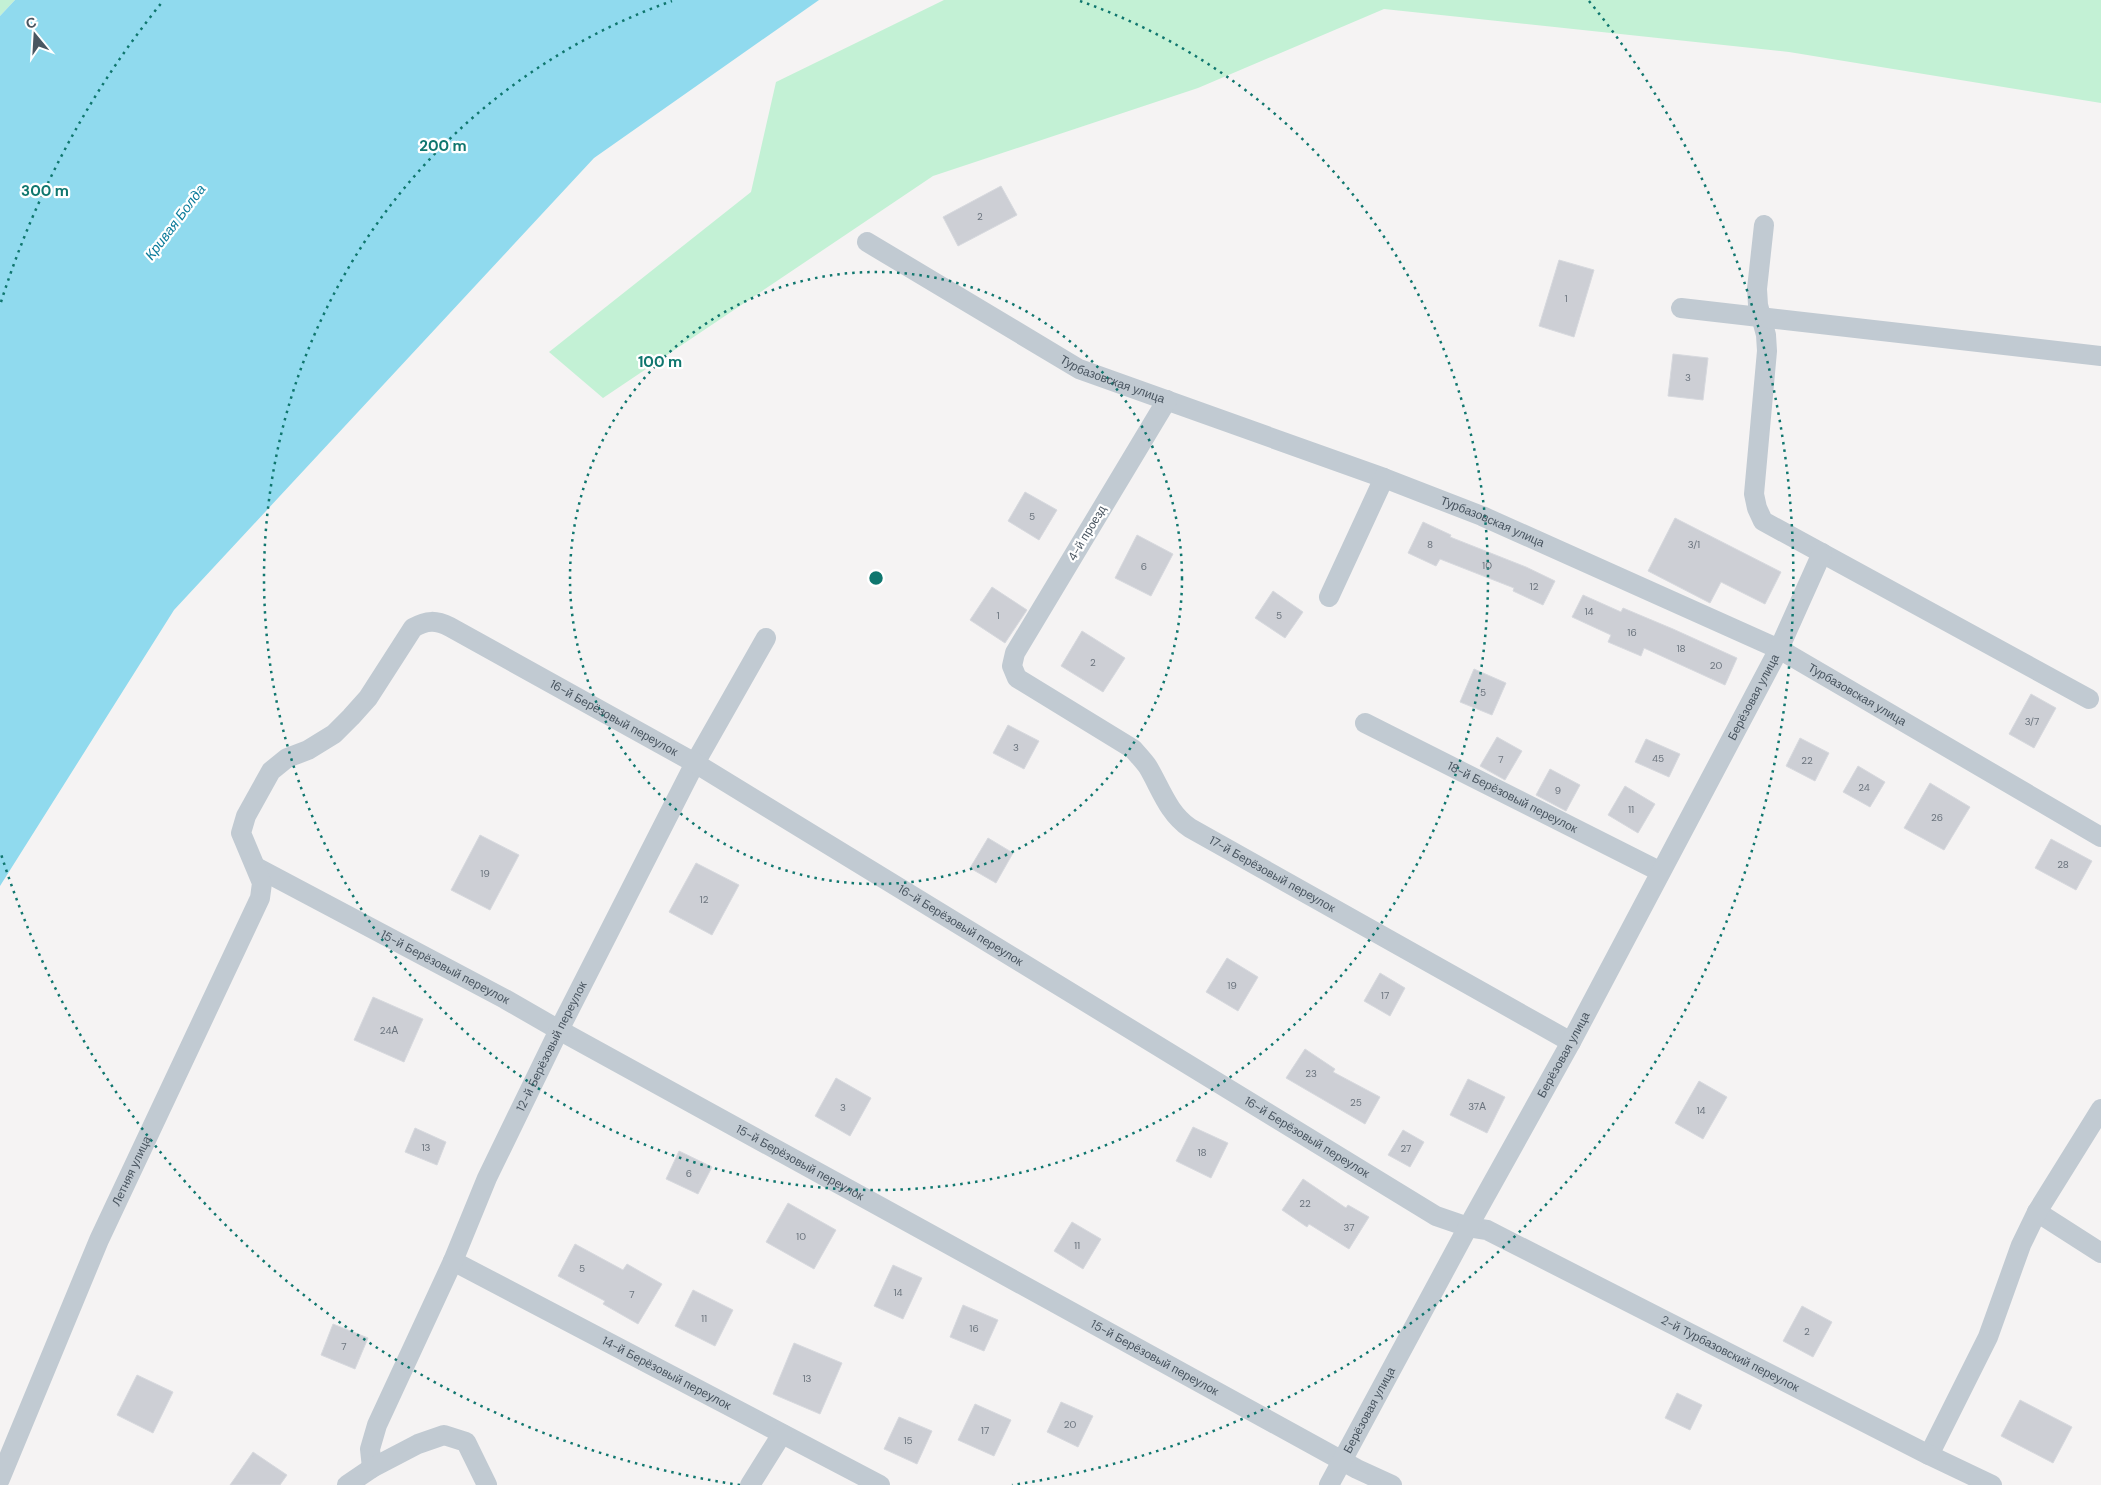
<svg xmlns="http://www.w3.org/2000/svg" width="2101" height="1485" viewBox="0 0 2101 1485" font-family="'DM Sans',sans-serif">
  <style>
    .green { fill: #c3f1d5 }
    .water { fill: #90daee }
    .building { fill: #cdcfd5; stroke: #d7d9de }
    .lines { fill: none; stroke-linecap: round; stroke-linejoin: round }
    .minor { stroke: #c1cad2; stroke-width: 20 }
    .ring { fill: none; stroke: #0f766e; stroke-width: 2.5; stroke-dasharray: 2.5 5 }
    .labels { text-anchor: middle; stroke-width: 4.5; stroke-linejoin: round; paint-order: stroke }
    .number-label { font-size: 10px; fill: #6b747e }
    .street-label { font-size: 12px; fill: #4a5661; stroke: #fff }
    .water-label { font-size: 14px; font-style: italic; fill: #0c7c9b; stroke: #fff }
    .centre { fill: #0f766e; stroke: #fff; stroke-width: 2.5 }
    .ring-label { font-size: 15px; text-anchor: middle; font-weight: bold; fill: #0f766e; stroke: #fff; stroke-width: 4.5; stroke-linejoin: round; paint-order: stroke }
  </style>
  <rect width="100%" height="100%" fill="#f5f3f3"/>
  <!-- green -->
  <path class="green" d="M 0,0 L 15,0 L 0,16 Z
    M 944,0 L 2101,0 L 2101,103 L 1789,52 L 1384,9 L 1198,88 L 933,176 L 603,398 L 549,352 L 751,192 L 776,82 Z"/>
  <!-- water -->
  <path class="water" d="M 15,0 L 819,0 L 594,158 L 174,610 L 0,886 L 0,16 Z"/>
  <!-- building -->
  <path class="building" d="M 1001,186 L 1017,215 L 958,246 L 943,217 Z
    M 1559,260 L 1594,270 L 1574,337 L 1539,326 Z
    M 1673,354 L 1708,358 L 1703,400 L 1668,396 Z
    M 1025,492 L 1057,510 L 1039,540 L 1008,521 Z
    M 1675,518 L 1781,572 L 1765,604 L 1721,582 L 1710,603 L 1648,571 Z
    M 1423,522 L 1451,535 L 1450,537 L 1526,567 L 1555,581 L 1543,605 L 1513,591 L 1514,588 L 1440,559 L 1436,566 L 1408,553 Z
    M 1137,535 L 1173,554 L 1151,596 L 1115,578 Z
    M 992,587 L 1027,610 L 1005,643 L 970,620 Z
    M 1273,591 L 1303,612 L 1285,638 L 1255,618 Z
    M 1583,595 L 1621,612 L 1623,608 L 1673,629 L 1737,658 L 1725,685 L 1644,648 L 1641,656 L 1608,642 L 1611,635 L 1572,617 Z
    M 1082,631 L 1125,658 L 1103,692 L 1061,666 Z
    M 1474,669 L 1506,683 L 1492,715 L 1460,702 Z
    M 2031,694 L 2056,708 L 2034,748 L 2009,734 Z
    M 1008,725 L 1039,741 L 1024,769 L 993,753 Z
    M 1497,737 L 1522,751 L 1505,780 L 1480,766 Z
    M 1800,738 L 1829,753 L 1815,781 L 1786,766 Z
    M 1646,739 L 1680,754 L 1669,777 L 1635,762 Z
    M 1858,766 L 1885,782 L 1870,807 L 1843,792 Z
    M 1550,769 L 1580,785 L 1566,811 L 1536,795 Z
    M 1930,783 L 1970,807 L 1944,850 L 1904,828 Z
    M 1625,786 L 1655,804 L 1638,833 L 1608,815 Z
    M 480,835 L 519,855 L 490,910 L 451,890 Z
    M 988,838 L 1013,853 L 996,883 L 970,868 Z
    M 2051,839 L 2092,861 L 2076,890 L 2035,868 Z
    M 696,863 L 739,885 L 712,935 L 669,912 Z
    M 1227,958 L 1258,977 L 1238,1011 L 1206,992 Z
    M 1380,973 L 1405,988 L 1390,1016 L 1364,1001 Z
    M 373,997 L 423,1019 L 404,1062 L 354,1040 Z
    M 1305,1049 L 1335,1069 L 1333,1072 L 1380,1097 L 1365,1124 L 1286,1078 Z
    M 836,1078 L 871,1098 L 850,1136 L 815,1116 Z
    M 1468,1079 L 1505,1097 L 1487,1133 L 1450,1115 Z
    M 1699,1081 L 1727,1097 L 1703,1139 L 1675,1123 Z
    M 1193,1127 L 1228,1143 L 1211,1178 L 1176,1161 Z
    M 415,1128 L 446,1142 L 437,1165 L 405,1152 Z
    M 1403,1130 L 1424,1142 L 1410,1167 L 1388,1155 Z
    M 679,1151 L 712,1167 L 698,1194 L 666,1179 Z
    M 1303,1179 L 1346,1208 L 1348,1205 L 1369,1217 L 1349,1249 L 1309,1224 L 1307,1227 L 1282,1210 Z
    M 788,1203 L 836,1230 L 814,1269 L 766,1242 Z
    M 1072,1222 L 1101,1239 L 1083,1269 L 1054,1251 Z
    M 575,1244 L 623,1270 L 627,1264 L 662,1284 L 638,1324 L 603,1304 L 605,1301 L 558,1276 Z
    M 893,1265 L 922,1278 L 903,1319 L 874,1306 Z
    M 693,1290 L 733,1310 L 715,1346 L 675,1326 Z
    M 963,1305 L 998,1320 L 984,1351 L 950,1337 Z
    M 1802,1306 L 1832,1322 L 1813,1357 L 1783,1341 Z
    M 333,1324 L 368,1338 L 355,1369 L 321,1355 Z
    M 794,1343 L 842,1363 L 820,1414 L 773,1394 Z
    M 137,1375 L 173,1392 L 153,1433 L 117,1415 Z
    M 1677,1393 L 1702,1405 L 1690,1430 L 1665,1418 Z
    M 2020,1400 L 2072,1427 L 2053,1463 L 2001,1436 Z
    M 1061,1402 L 1093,1416 L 1078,1447 L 1047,1432 Z
    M 975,1404 L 1011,1420 L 994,1456 L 958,1440 Z
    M 899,1417 L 932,1431 L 917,1464 L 884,1449 Z
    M 253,1452 L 287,1475 L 280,1485 L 230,1485 Z"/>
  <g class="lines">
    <!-- minor -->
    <g class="minor">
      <path d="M 1764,225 L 1757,289 L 1758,305 L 1766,335 L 1767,351 L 1754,494 L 1757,508 L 1763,521 L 2089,699"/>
      <path id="s1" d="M 867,242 L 1079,369 L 1384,478 L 1482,516 L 1779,649 L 2101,837"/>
      <path d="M 1681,308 L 2101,356"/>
      <path id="s2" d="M 1167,400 L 1015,653 L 1012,666 L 1017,678 L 1133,749 C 1138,755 1144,761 1148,767 C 1161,789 1168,813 1190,828 L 1571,1042"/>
      <path d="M 1329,597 L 1384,478"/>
      <path id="s3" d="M 1365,723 L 1659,871"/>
      <path id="s4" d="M 256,867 L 505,999 L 559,1030 L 1357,1469 L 1392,1485"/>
      <path d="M 2037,1212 L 2101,1253"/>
      <path id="s5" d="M 453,1261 L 880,1485"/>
      <path d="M 1929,1455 L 1988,1337 L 2021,1245 L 2037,1212 L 2101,1109"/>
      <path id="s6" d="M 372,1468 L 370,1449 L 377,1425 L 453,1261 L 487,1178 L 559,1030 L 695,763 L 766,638"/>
      <path id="s7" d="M 0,1479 L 99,1240 L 260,898 L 262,883 L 241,833 L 246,816 L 271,771 L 287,758 L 308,750 L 334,734 L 351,717 L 368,698 L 413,628 C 427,620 436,620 450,627 L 695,763 L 1436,1216 L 1468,1227 L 1487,1230 L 1929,1455 L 1992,1485"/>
      <path d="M 347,1485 L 372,1468 L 418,1444 L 444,1435 L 466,1442 L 487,1485"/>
      <path d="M 750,1485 L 782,1434"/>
      <path id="s8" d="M 1329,1485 L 1468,1227 L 1571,1042 L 1779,649 L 1822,553"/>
    </g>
  </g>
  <!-- distance rings -->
  <g class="ring">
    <circle cx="876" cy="578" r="306"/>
    <path d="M1080 1A612 612 0 1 1 672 1"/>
    <path d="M740 1485A917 917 0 0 1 1 854M1 302A917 917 0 0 1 163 1M1589 1A917 917 0 0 1 1012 1485"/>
  </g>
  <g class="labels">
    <!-- number labels -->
    <g class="number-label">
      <text x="980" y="220">2</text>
      <text x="1566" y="302">1</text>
      <text x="1688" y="381">3</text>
      <text x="1032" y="520">5</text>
      <text x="1430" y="548">8</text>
      <text x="1694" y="548">3/1</text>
      <text x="1487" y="569">10</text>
      <text x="1144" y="570">6</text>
      <text x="1534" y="590">12</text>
      <text x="1589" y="615">14</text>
      <text x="998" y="619">1</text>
      <text x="1279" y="619">5</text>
      <text x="1632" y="636">16</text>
      <text x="1681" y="652">18</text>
      <text x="1093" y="666">2</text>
      <text x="1716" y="669">20</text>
      <text x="1483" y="696">5</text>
      <text x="2032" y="725">3/7</text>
      <text x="1016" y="751">3</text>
      <text x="1658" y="762">45</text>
      <text x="1501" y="763">7</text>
      <text x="1807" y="764">22</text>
      <text x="1864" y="791">24</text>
      <text x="1558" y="794">9</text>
      <text x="1631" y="813">11</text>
      <text x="1937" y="821">26</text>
      <text x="2063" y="868">28</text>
      <text x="485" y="877">19</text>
      <text x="704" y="903">12</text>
      <text x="1232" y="989">19</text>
      <text x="1385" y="999">17</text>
      <text x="389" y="1034">24А</text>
      <text x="1311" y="1077">23</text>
      <text x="1356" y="1106">25</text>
      <text x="1477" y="1110">37А</text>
      <text x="843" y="1111">3</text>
      <text x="1701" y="1114">14</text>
      <text x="426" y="1151">13</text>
      <text x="1406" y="1152">27</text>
      <text x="1202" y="1156">18</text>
      <text x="689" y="1177">6</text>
      <text x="1305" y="1207">22</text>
      <text x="1349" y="1231">37</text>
      <text x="801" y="1240">10</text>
      <text x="1077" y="1249">11</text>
      <text x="582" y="1272">5</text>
      <text x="898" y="1296">14</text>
      <text x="632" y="1298">7</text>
      <text x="704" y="1322">11</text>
      <text x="974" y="1332">16</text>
      <text x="1807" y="1335">2</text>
      <text x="344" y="1350">7</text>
      <text x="807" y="1382">13</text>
      <text x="1070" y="1428">20</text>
      <text x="985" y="1434">17</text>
      <text x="908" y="1444">15</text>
    </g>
    <!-- street labels -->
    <g class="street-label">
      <text dy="4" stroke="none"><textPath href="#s1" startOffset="282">Турбазовская улица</textPath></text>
      <text dy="4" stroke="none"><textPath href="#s1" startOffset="688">Турбазовская улица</textPath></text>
      <text transform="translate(1087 533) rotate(-59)" y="4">4-й проезд</text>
      <text dy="4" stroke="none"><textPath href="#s1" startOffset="1092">Турбазовская улица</textPath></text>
      <text dy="4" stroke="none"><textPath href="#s8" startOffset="895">Берёзовая улица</textPath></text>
      <text dy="4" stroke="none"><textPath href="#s7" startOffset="1208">16-й Берёзовый переулок</textPath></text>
      <text dy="4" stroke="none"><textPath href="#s3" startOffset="165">18-й Берёзовый переулок</textPath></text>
      <text dy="4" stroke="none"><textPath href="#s2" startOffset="650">17-й Берёзовый переулок</textPath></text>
      <text dy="4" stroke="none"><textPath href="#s7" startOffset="1612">16-й Берёзовый переулок</textPath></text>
      <text dy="4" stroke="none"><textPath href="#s4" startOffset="214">15-й Берёзовый переулок</textPath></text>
      <text dy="4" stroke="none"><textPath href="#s6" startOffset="461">12-й Берёзовый переулок</textPath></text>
      <text dy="4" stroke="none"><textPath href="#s8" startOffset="490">Берёзовая улица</textPath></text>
      <text dy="4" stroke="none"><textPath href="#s7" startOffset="2018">16-й Берёзовый переулок</textPath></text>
      <text dy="4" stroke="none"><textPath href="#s4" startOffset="619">15-й Берёзовый переулок</textPath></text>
      <text dy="4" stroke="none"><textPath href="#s7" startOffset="335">Летняя улица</textPath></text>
      <text dy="4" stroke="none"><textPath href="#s7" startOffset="2495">2-й Турбазовский переулок</textPath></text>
      <text dy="4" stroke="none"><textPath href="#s4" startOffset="1024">15-й Берёзовый переулок</textPath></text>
      <text dy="4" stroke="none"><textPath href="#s5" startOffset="241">14-й Берёзовый переулок</textPath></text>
      <text dy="4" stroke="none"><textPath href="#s8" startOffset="85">Берёзовая улица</textPath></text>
    </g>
    <!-- water labels -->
    <g class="water-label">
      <text transform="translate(175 222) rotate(-53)" y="5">Кривая Болда</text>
    </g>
  </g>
  <circle cx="876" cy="578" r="8" class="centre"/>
  <g class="ring-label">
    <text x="443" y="151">200 m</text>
    <text x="45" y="196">300 m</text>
    <text x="660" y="367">100 m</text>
  </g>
  <!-- north arrow -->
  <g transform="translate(35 35) rotate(342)" stroke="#ffffff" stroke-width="4" paint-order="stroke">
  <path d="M0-4L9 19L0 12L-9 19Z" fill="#4a5661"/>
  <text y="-8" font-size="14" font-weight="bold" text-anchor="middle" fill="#4a5661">С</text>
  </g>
</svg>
